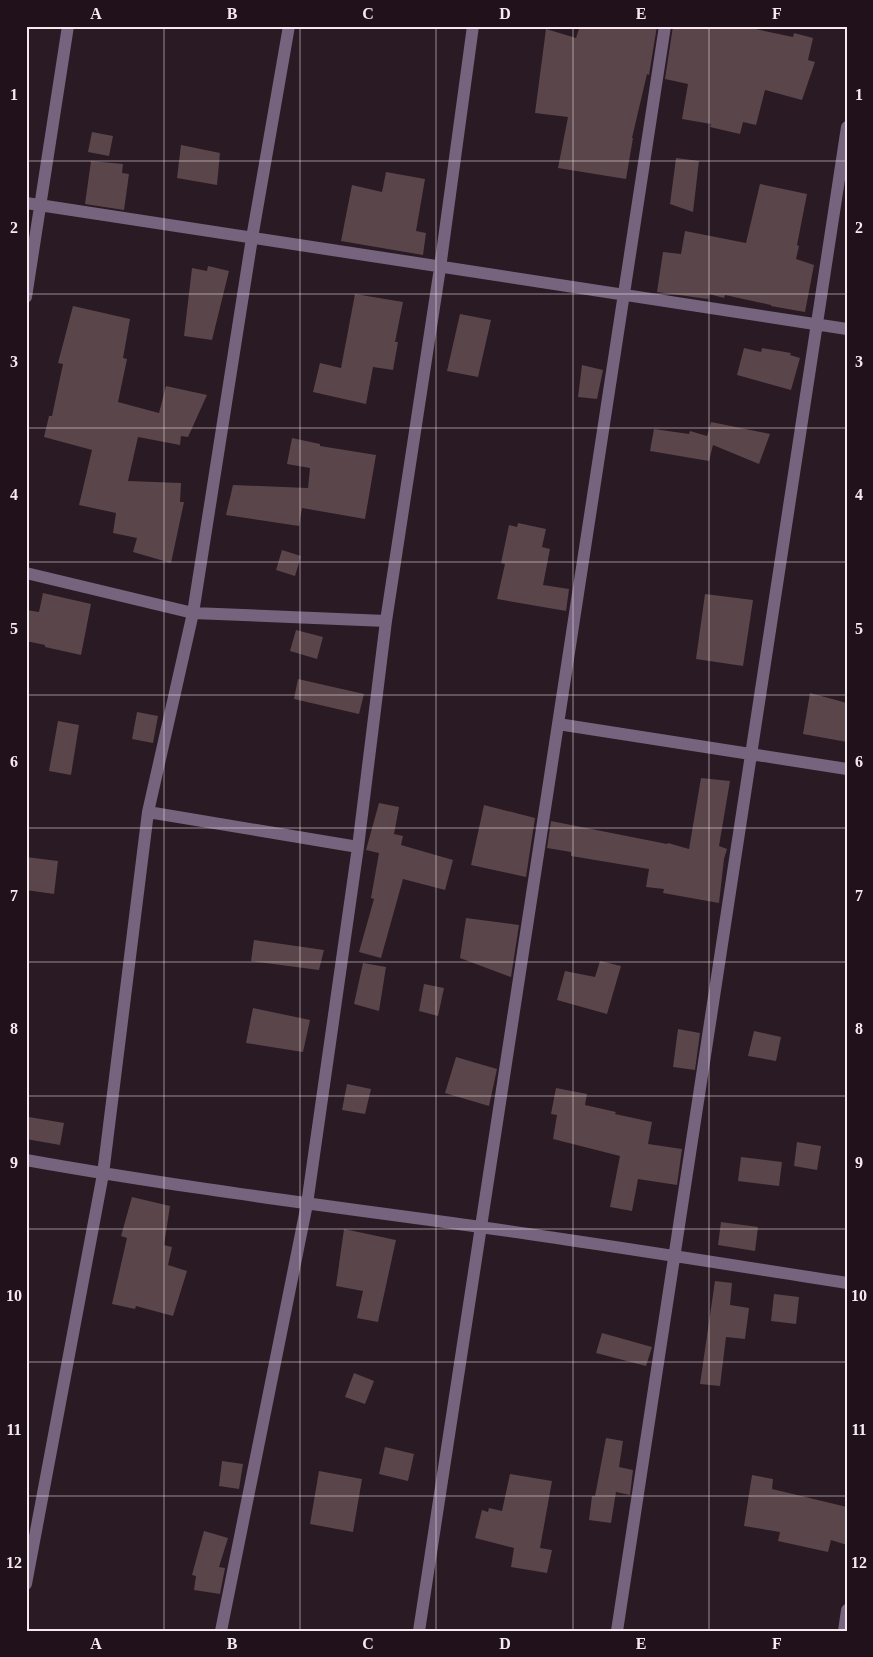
<svg xmlns="http://www.w3.org/2000/svg" width="873" height="1657" viewBox="0 0 873 1657" font-family="'Times New Roman',serif">
  <style>
    .building { fill: #5a454a }
    .lines { fill: none; stroke-linecap: round; stroke-linejoin: round }
    .minor { stroke: #76637e; stroke-width: 12 }
    .grid { fill: none; stroke: #f5eaf0; stroke-width: 1; stroke-opacity: 0.55 }
    .neatline { fill: none; stroke: #f5eaf0; stroke-width: 2 }
    .grid-label { font-size: 16px; text-anchor: middle; font-weight: bold; fill: #f5eaf0 }
  </style>
  <rect width="100%" height="100%" fill="#2a1a24"/>
  <!-- building -->
  <path class="building" d="M 580,26 L 657,26 L 649,75 L 647,74 L 632,138 L 633,138 L 626,179 L 558,168 L 568,117 L 535,113 L 546,29 L 576,38 Z
    M 673,26 L 741,26 L 793,37 L 794,33 L 813,38 L 808,60 L 815,62 L 802,100 L 765,90 L 756,125 L 743,122 L 740,134 L 710,127 L 711,124 L 682,119 L 688,84 L 665,79 Z
    M 92,132 L 113,136 L 109,156 L 88,152 Z
    M 181,145 L 220,153 L 217,185 L 177,178 Z
    M 676,158 L 699,161 L 693,212 L 670,204 Z
    M 91,161 L 123,164 L 122,173 L 129,174 L 124,210 L 85,204 Z
    M 386,172 L 425,179 L 416,231 L 426,233 L 423,255 L 341,241 L 352,185 L 382,192 Z
    M 760,184 L 807,194 L 797,245 L 799,246 L 796,259 L 814,265 L 805,312 L 771,306 L 771,305 L 725,295 L 724,298 L 709,294 L 708,299 L 657,292 L 663,252 L 681,254 L 685,231 L 746,243 Z
    M 208,266 L 229,271 L 212,340 L 184,336 L 192,268 L 207,271 Z
    M 355,294 L 403,302 L 395,342 L 398,342 L 393,370 L 373,367 L 366,404 L 313,392 L 320,363 L 341,368 Z
    M 73,306 L 130,319 L 123,358 L 127,359 L 118,402 L 159,413 L 166,386 L 207,395 L 188,437 L 181,436 L 180,445 L 138,437 L 128,481 L 181,483 L 180,502 L 184,502 L 171,563 L 133,552 L 137,538 L 113,533 L 116,513 L 79,505 L 92,450 L 44,437 L 49,416 L 52,416 L 63,364 L 58,363 Z
    M 460,314 L 491,320 L 478,377 L 447,371 Z
    M 744,348 L 761,352 L 762,348 L 791,353 L 790,355 L 800,358 L 791,390 L 737,375 Z
    M 582,365 L 603,370 L 597,399 L 578,397 Z
    M 711,422 L 770,434 L 759,464 L 713,445 L 709,461 L 650,451 L 654,429 L 689,434 L 690,431 L 707,436 Z
    M 292,438 L 320,444 L 320,446 L 376,455 L 365,519 L 302,508 L 299,526 L 226,515 L 233,485 L 308,488 L 310,468 L 287,464 Z
    M 518,523 L 546,529 L 542,547 L 550,549 L 543,585 L 569,589 L 566,611 L 497,599 L 505,564 L 501,563 L 509,525 L 517,527 Z
    M 282,550 L 301,556 L 295,576 L 276,570 Z
    M 43,593 L 91,604 L 81,655 L 45,647 L 45,645 L 26,641 L 26,610 L 39,612 Z
    M 705,594 L 753,600 L 743,666 L 696,659 Z
    M 296,630 L 323,637 L 317,659 L 290,651 Z
    M 298,679 L 364,694 L 359,714 L 294,699 Z
    M 810,693 L 847,703 L 847,742 L 803,734 Z
    M 137,712 L 158,716 L 153,743 L 132,739 Z
    M 58,721 L 79,725 L 71,775 L 49,771 Z
    M 701,778 L 730,781 L 719,846 L 727,849 L 724,859 L 719,903 L 663,893 L 664,889 L 646,887 L 649,869 L 571,856 L 571,852 L 547,848 L 551,821 L 667,844 L 668,843 L 689,849 Z
    M 379,803 L 399,807 L 394,834 L 403,836 L 401,845 L 453,860 L 445,890 L 403,879 L 381,958 L 359,952 L 374,899 L 371,898 L 379,853 L 366,850 Z
    M 484,805 L 535,818 L 526,877 L 471,865 Z
    M 26,857 L 58,861 L 54,894 L 26,890 Z
    M 466,918 L 519,925 L 511,977 L 460,958 Z
    M 254,940 L 324,950 L 319,970 L 251,961 Z
    M 600,961 L 621,966 L 607,1014 L 557,1000 L 565,971 L 595,977 Z
    M 363,963 L 386,967 L 379,1011 L 354,1004 Z
    M 424,984 L 444,988 L 438,1016 L 419,1011 Z
    M 253,1008 L 310,1020 L 303,1052 L 246,1043 Z
    M 678,1029 L 700,1033 L 695,1070 L 673,1067 Z
    M 754,1031 L 781,1037 L 776,1061 L 748,1056 Z
    M 456,1057 L 497,1069 L 489,1106 L 445,1093 Z
    M 347,1084 L 371,1089 L 365,1114 L 342,1110 Z
    M 556,1088 L 587,1094 L 585,1105 L 616,1112 L 615,1114 L 652,1122 L 648,1144 L 682,1149 L 677,1185 L 638,1179 L 632,1211 L 610,1207 L 620,1156 L 553,1139 L 557,1115 L 551,1114 Z
    M 29,1117 L 64,1123 L 60,1145 L 26,1139 Z
    M 797,1142 L 821,1146 L 817,1170 L 794,1166 Z
    M 741,1157 L 782,1162 L 779,1186 L 738,1181 Z
    M 132,1197 L 170,1206 L 164,1245 L 172,1247 L 168,1265 L 187,1271 L 173,1316 L 136,1306 L 135,1309 L 112,1304 L 127,1238 L 121,1236 Z
    M 721,1222 L 758,1227 L 755,1251 L 718,1245 Z
    M 344,1229 L 396,1240 L 378,1322 L 357,1318 L 363,1291 L 336,1286 Z
    M 715,1281 L 732,1283 L 730,1305 L 749,1308 L 745,1339 L 726,1337 L 720,1386 L 700,1384 Z
    M 774,1294 L 799,1297 L 796,1324 L 771,1321 Z
    M 602,1333 L 652,1347 L 646,1366 L 596,1353 Z
    M 354,1373 L 374,1381 L 365,1404 L 345,1397 Z
    M 606,1438 L 623,1441 L 619,1467 L 633,1470 L 630,1495 L 616,1492 L 611,1523 L 589,1520 L 592,1496 L 595,1496 Z
    M 385,1447 L 414,1454 L 408,1481 L 379,1474 Z
    M 222,1461 L 243,1464 L 239,1489 L 219,1486 Z
    M 319,1471 L 362,1479 L 353,1532 L 310,1524 Z
    M 510,1474 L 552,1481 L 540,1548 L 552,1550 L 547,1573 L 511,1567 L 514,1548 L 475,1538 L 482,1510 L 488,1512 L 489,1508 L 502,1511 Z
    M 752,1475 L 773,1479 L 772,1489 L 847,1507 L 847,1545 L 831,1540 L 828,1552 L 778,1541 L 780,1532 L 744,1526 Z
    M 204,1531 L 228,1538 L 219,1567 L 225,1568 L 220,1594 L 194,1590 L 196,1576 L 192,1575 Z"/>
  <g class="lines">
    <!-- minor -->
    <path class="minor" d="M 26,203 L 847,329
      M 26,297 L 68,26
      M 26,573 L 193,613 L 386,621
      M 558,724 L 847,769
      M 148,812 L 358,847
      M 26,1160 C 177,1187 329,1206 480,1227 C 602,1244 725,1264 847,1283
      M 26,1584 L 103,1174 L 148,812 L 193,613 L 252,238 L 289,26
      M 221,1631 L 307,1204 L 358,847 L 386,621 L 440,268 L 473,26
      M 419,1631 L 665,26
      M 617,1631 L 847,127
      M 844,1631 L 847,1610"/>
  </g>
  <!-- grid -->
  <path class="grid" d="M 164,26 L 164,1631M 300,26 L 300,1631M 436,26 L 436,1631M 573,26 L 573,1631M 709,26 L 709,1631M 26,161 L 847,161M 26,294 L 847,294M 26,428 L 847,428M 26,562 L 847,562M 26,695 L 847,695M 26,828 L 847,828M 26,962 L 847,962M 26,1096 L 847,1096M 26,1229 L 847,1229M 26,1362 L 847,1362M 26,1496 L 847,1496"/>
  <!-- border -->
  <rect width="873" height="1657" fill="none" stroke="#20111b" stroke-width="55"/>
  <rect x="28" y="28" width="818" height="1602" class="neatline"/>
  <g class="grid-label">
    <text x="96" y="19">A</text>
    <text x="232" y="19">B</text>
    <text x="368" y="19">C</text>
    <text x="505" y="19">D</text>
    <text x="641" y="19">E</text>
    <text x="777" y="19">F</text>
    <text x="14" y="100">1</text>
    <text x="859" y="100">1</text>
    <text x="14" y="233">2</text>
    <text x="859" y="233">2</text>
    <text x="14" y="367">3</text>
    <text x="859" y="367">3</text>
    <text x="14" y="500">4</text>
    <text x="859" y="500">4</text>
    <text x="14" y="634">5</text>
    <text x="859" y="634">5</text>
    <text x="14" y="767">6</text>
    <text x="859" y="767">6</text>
    <text x="14" y="901">7</text>
    <text x="859" y="901">7</text>
    <text x="14" y="1034">8</text>
    <text x="859" y="1034">8</text>
    <text x="14" y="1168">9</text>
    <text x="859" y="1168">9</text>
    <text x="14" y="1301">10</text>
    <text x="859" y="1301">10</text>
    <text x="14" y="1435">11</text>
    <text x="859" y="1435">11</text>
    <text x="14" y="1568">12</text>
    <text x="859" y="1568">12</text>
    <text x="96" y="1649">A</text>
    <text x="232" y="1649">B</text>
    <text x="368" y="1649">C</text>
    <text x="505" y="1649">D</text>
    <text x="641" y="1649">E</text>
    <text x="777" y="1649">F</text>
  </g>
</svg>
